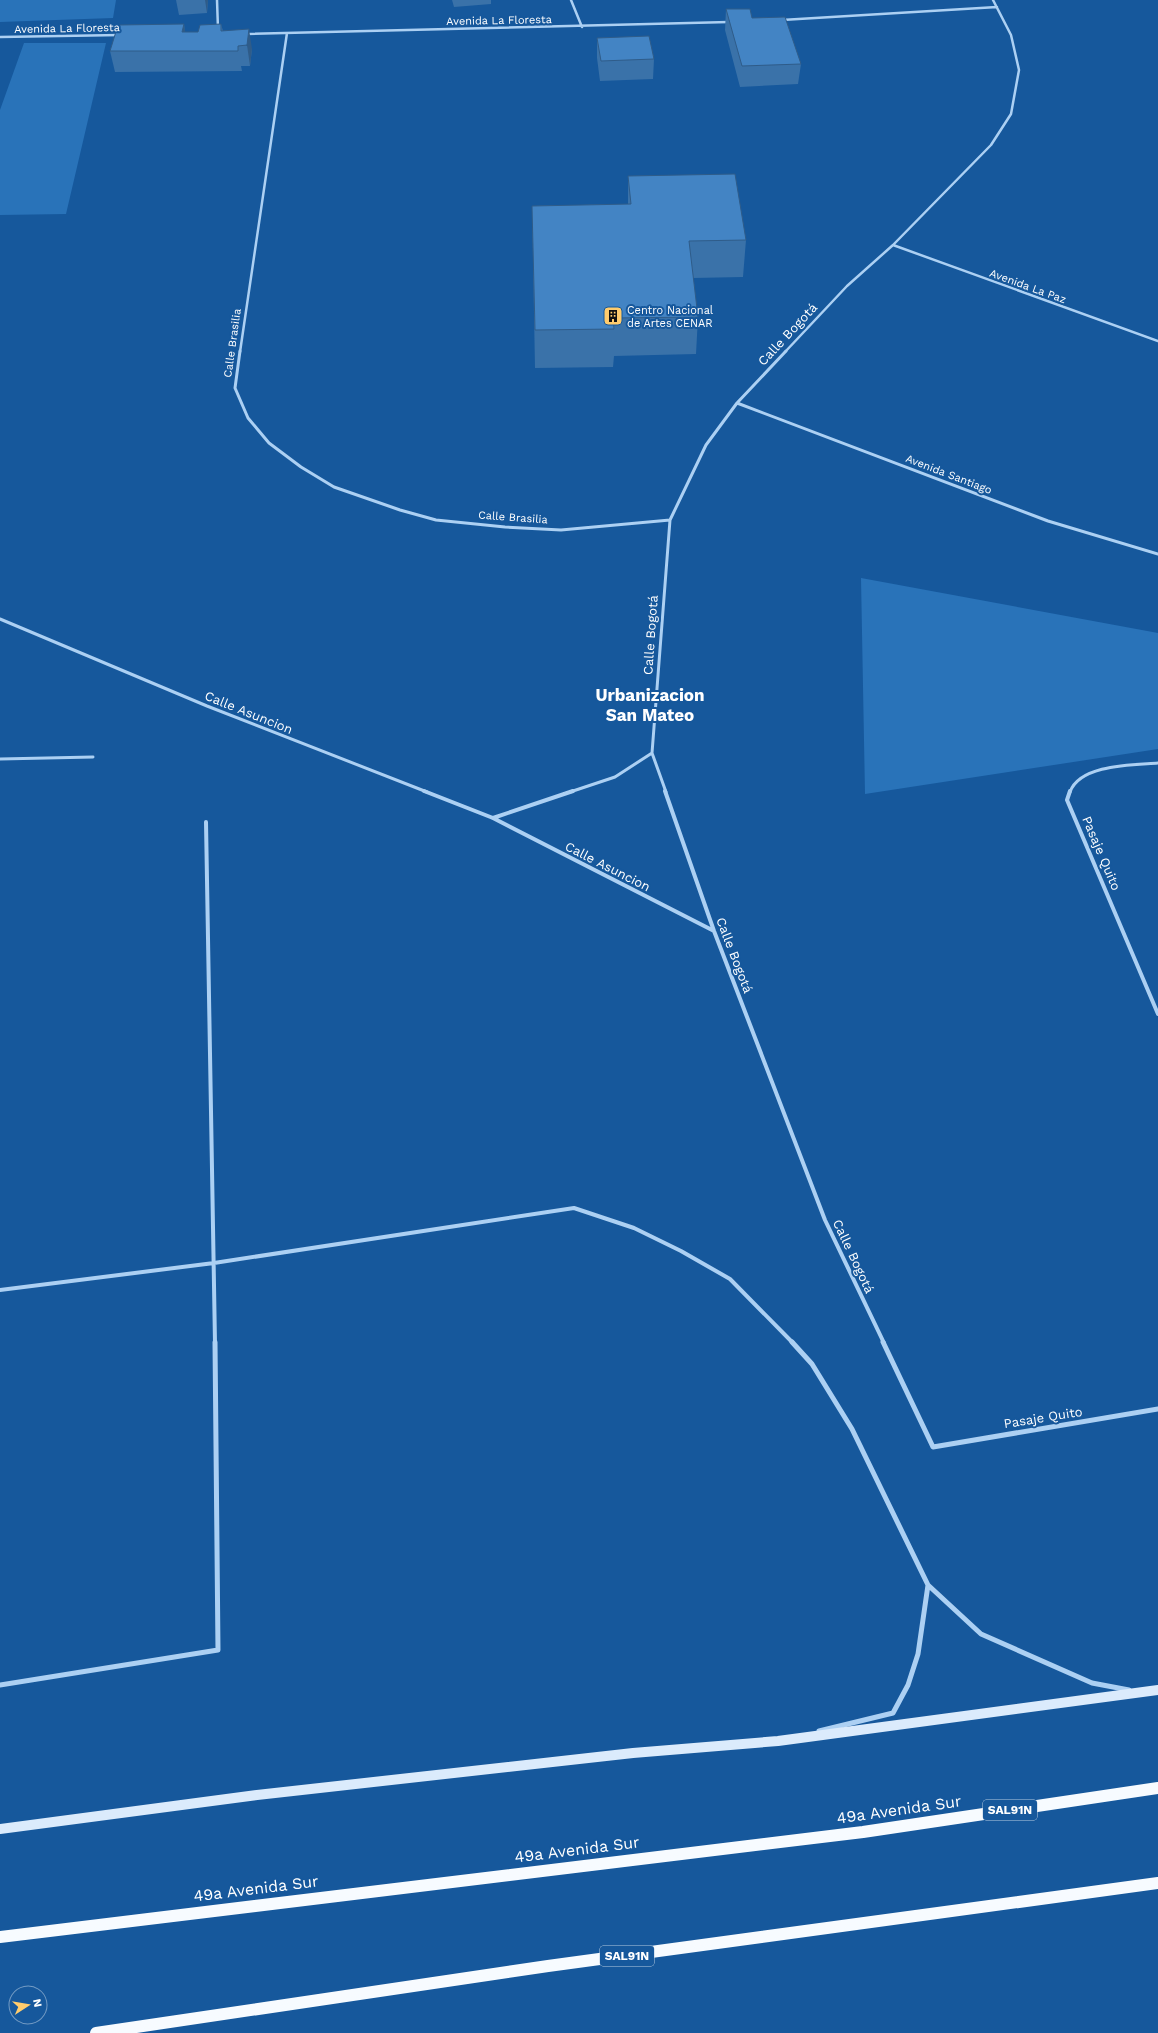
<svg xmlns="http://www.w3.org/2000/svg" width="1158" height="2033" viewBox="0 0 1158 2033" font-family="'Work Sans',sans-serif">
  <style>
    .green { fill: #2973b9 }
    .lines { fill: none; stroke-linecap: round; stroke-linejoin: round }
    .street-far3 { stroke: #acd0f3; stroke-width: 2.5 }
    .street-far2 { stroke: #acd0f3; stroke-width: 3 }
    .street-far1 { stroke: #acd0f3; stroke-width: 4 }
    .street { stroke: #acd0f3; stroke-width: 5 }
    .secondary { stroke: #dbebfc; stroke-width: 10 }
    .primary { stroke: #f7fbff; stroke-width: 12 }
    .wall { fill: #3a72a9 }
    .shaded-wall { fill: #2f5c89 }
    .building { fill: #4384c4; stroke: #2f5c89 }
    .labels { text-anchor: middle; stroke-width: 4; stroke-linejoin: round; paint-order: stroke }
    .far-street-label { font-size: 11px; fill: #fff; stroke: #16589c }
    .far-poi-label { font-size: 11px; fill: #fff; stroke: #16589c; text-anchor: start }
    .shield { fill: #16589c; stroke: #b9cde1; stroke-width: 1 }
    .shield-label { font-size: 12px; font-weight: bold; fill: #fff }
    .street-label { font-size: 13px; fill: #fff; stroke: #16589c }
    .near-street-label { font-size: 16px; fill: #fff; stroke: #16589c }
    .district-label { font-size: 17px; font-weight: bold; fill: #fff; stroke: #16589c }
  </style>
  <rect width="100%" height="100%" fill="#16589c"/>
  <!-- green -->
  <path class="green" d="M 0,0 L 116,0 L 113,18 L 0,22 Z
    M 24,43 L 106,43 L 66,214 L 0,215 L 0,110 Z
    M 861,578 L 1158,633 L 1158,749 L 865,794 Z"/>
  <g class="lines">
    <!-- street-far3 -->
    <path class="street-far3" d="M 217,0 L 218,29
      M 571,0 L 582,27
      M 782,20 L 997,7
      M 246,34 L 729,22
      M 0,37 L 120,35
      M 893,245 L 1158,341
      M 240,352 L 287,33
      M 785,352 L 847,286 L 893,245 L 991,145 L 1011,114 L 1019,70 L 1011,35 L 993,0"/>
    <!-- street-far2 -->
    <path class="street-far2" d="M 240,351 L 235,388 L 248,418 L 269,443 L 301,467 L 334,487 L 400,510 L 436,520 L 505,527 L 561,530 L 670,520
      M 737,403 L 1048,521 L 1158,554
      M 0,619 L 207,706 L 427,792
      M 0,759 L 93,757
      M 570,792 L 615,777 L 652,753
      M 666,792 L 652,753 L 670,520 L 706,445 L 737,403 L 786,351
      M 1070,792 C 1080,764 1134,765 1158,763"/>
    <!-- street-far1 -->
    <path class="street-far1" d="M 424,791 L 493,818 L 714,931
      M 665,791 L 714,931 L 825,1220 L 884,1343
      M 1070,791 L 1067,800 L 1158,1014
      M 493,818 L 573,791
      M 206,822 L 215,1343
      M 0,1290 L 214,1263 L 574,1208 L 634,1228 L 681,1251 L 730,1279 L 793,1343"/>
    <!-- street -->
    <path class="street" d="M 792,1342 L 812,1364 L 852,1429 L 928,1585 L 981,1634 L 1092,1683 L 1129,1690
      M 883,1342 L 933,1447 L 1158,1409
      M 0,1685 L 218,1650 L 215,1342
      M 819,1731 L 893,1713 L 908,1685 L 918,1654 L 928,1585"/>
    <!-- secondary -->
    <path class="secondary" d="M 0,1829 L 257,1795 L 633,1753 L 778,1741 L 1158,1690"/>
    <!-- primary -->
    <path class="primary" d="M 0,1937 L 863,1832 L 1158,1788
      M 96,2033 L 548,1966 L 1158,1883"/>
  </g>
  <!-- wall -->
  <path class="wall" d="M 176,0 L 208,0 L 207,13 L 179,15 Z
    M 452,0 L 491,0 L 491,4 L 454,7 Z
    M 726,9 L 752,18 L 801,64 L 798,84 L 740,87 L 725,30 Z
    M 184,24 L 185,32 L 198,32 L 221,24 L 223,31 L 252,49 L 250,66 L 241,66 L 242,71 L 115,72 L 110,51 Z
    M 597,38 L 654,59 L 653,79 L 600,81 L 597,58 Z
    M 628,176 L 746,240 L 743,277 L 693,278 L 698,317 L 696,354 L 614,356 L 613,367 L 535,368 L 532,206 L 628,204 Z"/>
  <!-- shaded-wall -->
  <path class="shaded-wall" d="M 205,0 L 208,0 L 207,13 Z
    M 184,24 L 187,44 L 182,32 Z
    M 249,29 L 252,49 L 250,66 L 247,45 Z"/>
  <!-- building -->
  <path class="building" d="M 726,9 L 750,9 L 752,18 L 785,17 L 801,64 L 742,66 Z
    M 184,24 L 182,32 L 198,32 L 200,25 L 221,24 L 221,31 L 249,29 L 247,45 L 238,46 L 238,51 L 110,51 L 118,25 Z
    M 649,36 L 654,59 L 601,61 L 597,38 Z
    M 735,174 L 746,240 L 689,241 L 698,317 L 613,318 L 614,329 L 535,330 L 532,206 L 631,204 L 628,176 Z"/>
  <!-- icons -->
  <defs>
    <g id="building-square" transform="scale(1)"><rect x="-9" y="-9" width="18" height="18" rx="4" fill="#ffcc6d" stroke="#16589c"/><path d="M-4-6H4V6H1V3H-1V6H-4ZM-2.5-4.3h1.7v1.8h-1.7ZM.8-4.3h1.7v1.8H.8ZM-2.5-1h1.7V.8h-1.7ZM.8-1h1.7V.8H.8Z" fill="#111"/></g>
  </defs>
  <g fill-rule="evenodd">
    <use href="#building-square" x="613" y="316"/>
  </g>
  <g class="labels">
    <!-- far-street labels -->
    <g class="far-street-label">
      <text transform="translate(499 20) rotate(-1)" y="4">Avenida La Floresta</text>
      <text transform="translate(67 28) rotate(-1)" y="4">Avenida La Floresta</text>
      <text transform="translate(1028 286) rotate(20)" y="4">Avenida La Paz</text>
      <text transform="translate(232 343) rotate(-82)" y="4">Calle Brasilia</text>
      <text transform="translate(949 474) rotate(21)" y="4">Avenida Santiago</text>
      <text transform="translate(513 517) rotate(4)" y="4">Calle Brasilia</text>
    </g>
    <!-- far-poi labels -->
    <g class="far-poi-label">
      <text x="627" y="314">Centro Nacional<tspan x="627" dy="13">de Artes CENAR</tspan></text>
    </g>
    <!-- shield labels -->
    <g class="shield">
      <rect x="983" y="1800" width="54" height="20" rx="3"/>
      <rect x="600" y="1946" width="54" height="20" rx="3"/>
    </g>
    <g class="shield-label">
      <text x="1010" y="1814">SAL91N</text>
      <text x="627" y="1960">SAL91N</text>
    </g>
    <!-- street labels -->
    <g class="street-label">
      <text transform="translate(787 334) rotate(-47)" y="5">Calle Bogotá</text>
      <text transform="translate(650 635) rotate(-86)" y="5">Calle Bogotá</text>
      <text transform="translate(249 712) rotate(22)" y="5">Calle Asuncion</text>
      <text transform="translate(1102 853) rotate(67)" y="5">Pasaje Quito</text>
      <text transform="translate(608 866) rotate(27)" y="5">Calle Asuncion</text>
      <text transform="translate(735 955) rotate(69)" y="5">Calle Bogotá</text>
      <text transform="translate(854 1256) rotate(65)" y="5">Calle Bogotá</text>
      <text transform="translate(1043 1417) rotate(-9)" y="5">Pasaje Quito</text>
    </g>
    <!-- near-street labels -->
    <g class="near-street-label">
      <text transform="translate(899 1809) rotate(-8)" y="6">49a Avenida Sur</text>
      <text transform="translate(577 1849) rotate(-7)" y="6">49a Avenida Sur</text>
      <text transform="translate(256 1888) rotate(-7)" y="6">49a Avenida Sur</text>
    </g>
    <!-- district labels -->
    <g class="district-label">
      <text x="650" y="701">Urbanizacion<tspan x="650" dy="20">San Mateo</tspan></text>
    </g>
  </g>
  <!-- north arrow -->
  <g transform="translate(28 2005) rotate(78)"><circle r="19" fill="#16589c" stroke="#739bc4"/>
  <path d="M0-3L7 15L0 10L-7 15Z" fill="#ffcc6d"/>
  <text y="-6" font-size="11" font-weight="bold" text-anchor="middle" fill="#ffffff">N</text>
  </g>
</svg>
